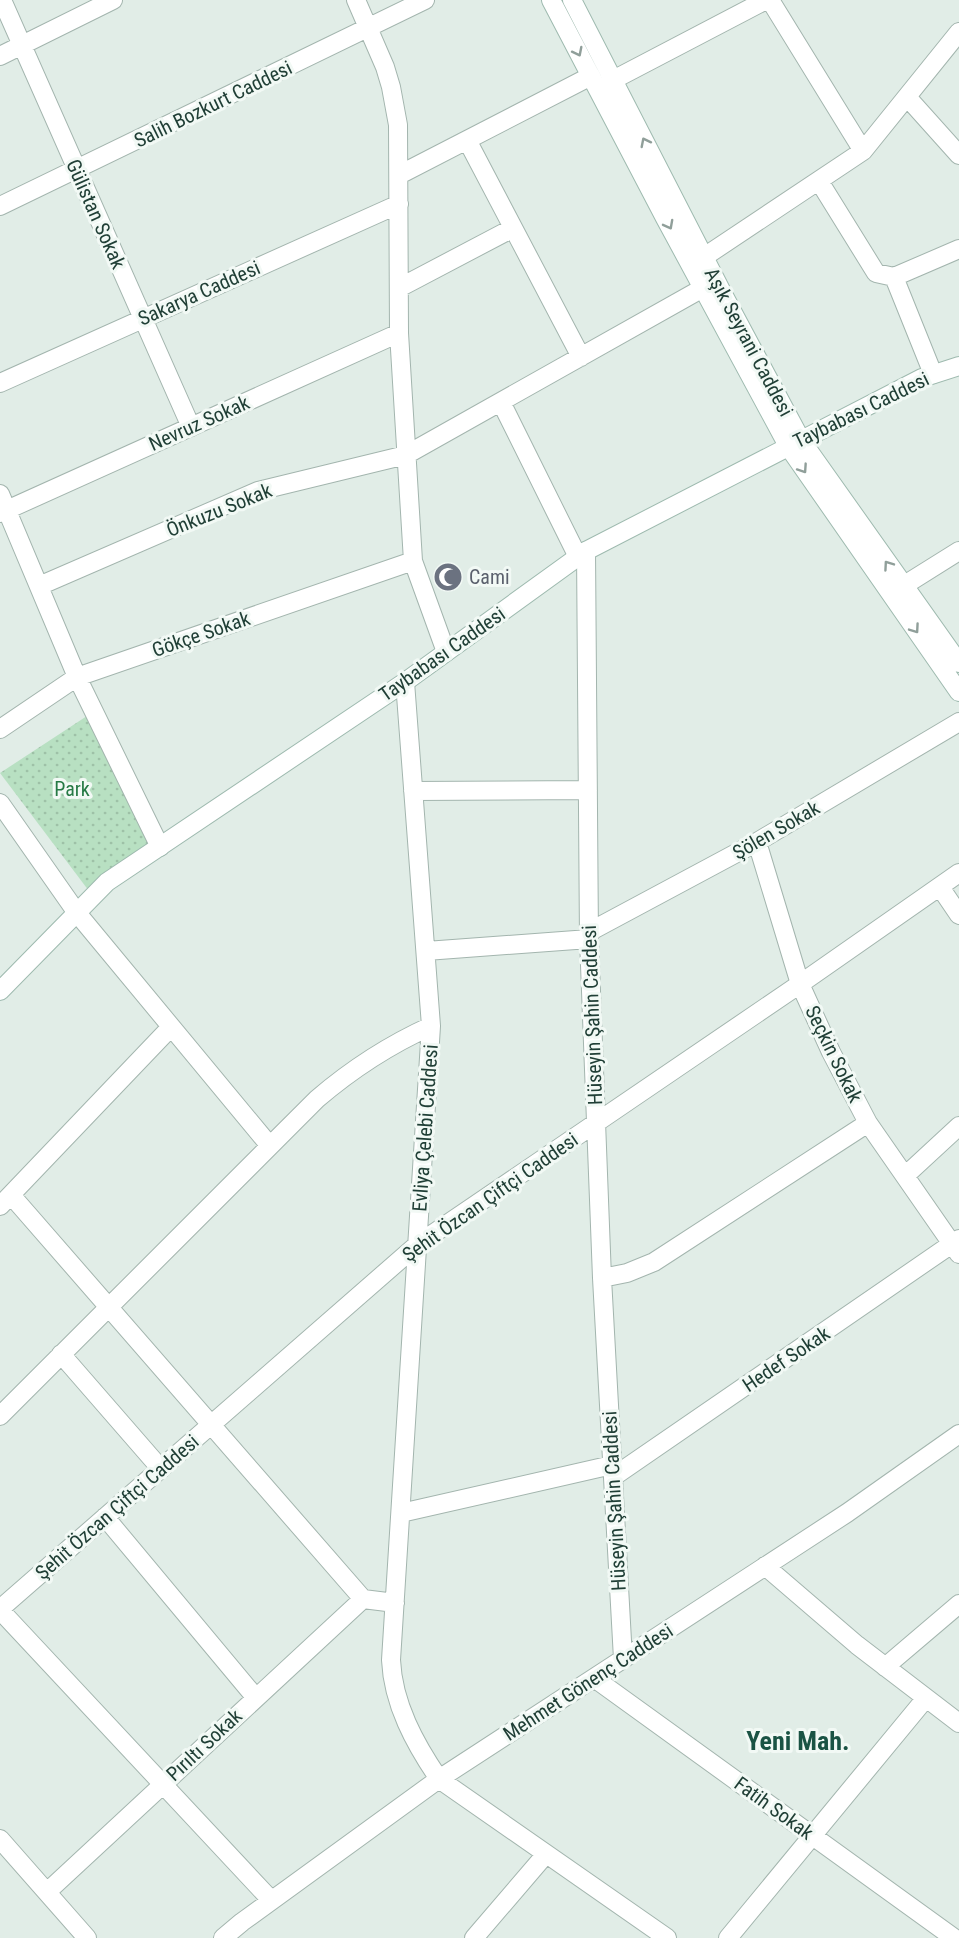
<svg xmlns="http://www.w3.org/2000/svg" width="959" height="1938" viewBox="0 0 959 1938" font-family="'Roboto Condensed',sans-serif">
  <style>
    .park { fill: url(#park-dots) }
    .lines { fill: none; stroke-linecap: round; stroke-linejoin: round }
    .street-casing { stroke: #a3b5ae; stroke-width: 20 }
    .secondary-casing { stroke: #9ebaaf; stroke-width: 20 }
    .street { stroke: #fff; stroke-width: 18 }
    .secondary { stroke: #fff; stroke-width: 18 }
    .oneway { stroke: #909f9a }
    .labels { text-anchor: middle; stroke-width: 6; stroke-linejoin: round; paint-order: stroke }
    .street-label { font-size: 20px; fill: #203f36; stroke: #f2f9f5 }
    .worship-label { font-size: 20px; fill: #5b616d; stroke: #f2f9f5; text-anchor: start }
    .park-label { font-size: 20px; fill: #267a45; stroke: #f2f9f5 }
    .district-label { font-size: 26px; font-weight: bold; fill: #1a5344; stroke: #f2f9f5 }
  </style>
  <defs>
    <pattern id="park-dots" width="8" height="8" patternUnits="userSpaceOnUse" patternTransform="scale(1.5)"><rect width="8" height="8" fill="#b8e0c2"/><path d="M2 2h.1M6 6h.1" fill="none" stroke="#9ec1a7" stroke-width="1.8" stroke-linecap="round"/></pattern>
  </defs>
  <rect width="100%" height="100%" fill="#e1ede7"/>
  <!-- park -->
  <path class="park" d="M 90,714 L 153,849 L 92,895 L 0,773 Z"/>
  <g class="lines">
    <!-- street casing -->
    <g class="street-casing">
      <path id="street" d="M 2,0 L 191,427
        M 356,0 L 385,67 L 391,87 L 398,125 L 399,333 L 413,561 L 446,652
        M 770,0 L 863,151
        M 0,56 L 113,0
        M 613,80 L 766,0
        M 907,97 L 959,155
        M 467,140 L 581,357
        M 399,175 L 591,76
        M 819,181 L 876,273 L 894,277 L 933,374
        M 0,206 L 425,0
        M 704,257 L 863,151 L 959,32
        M 894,277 L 959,249
        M 399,288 L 513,228
        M 0,383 L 399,204
        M 501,402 L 578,557
        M 0,494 L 77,677 L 160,847
        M 0,513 L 399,333
        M 586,551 L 589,939 L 602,1278 L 623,1659
        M 39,586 L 258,491 L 406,455 L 703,288
        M 903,586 L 959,551
        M 405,682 L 431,1026 L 391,1660 C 393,1704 415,1744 439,1779 L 667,1938
        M 0,729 L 77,677 L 413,561
        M 413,791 L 588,790
        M 0,803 L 77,913 L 270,1146
        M 757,842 L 800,984 L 831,1052 L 868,1123 L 959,1254
        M 940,887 L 959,915
        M 589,932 L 757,842 L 959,722
        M 426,951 L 589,939
        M 906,1175 L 959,1126
        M 11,1195 L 363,1599 L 395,1603
        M 0,1206 L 171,1027
        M 602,1278 L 627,1273 L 654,1262 L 868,1123
        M 61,1354 L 161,1469
        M 0,1416 L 317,1099 C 352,1069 389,1045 431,1026
        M 613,1477 L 959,1239
        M 401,1513 L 612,1465
        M 105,1517 L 256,1698
        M 765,1566 L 857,1645 L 959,1723
        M 0,1609 L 418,1244 L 800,984 L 959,873
        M 0,1610 L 271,1900
        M 885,1667 L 959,1604
        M 594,1678 L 954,1938
        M 0,1839 L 87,1938
        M 47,1892 L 363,1599
        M 223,1938 L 242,1922 L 439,1779 L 847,1513 L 959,1434
        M 474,1938 L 546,1854
        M 728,1938 L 926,1698"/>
    </g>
    <!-- secondary casing -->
    <g class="secondary-casing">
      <path id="secondary" d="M 551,0 L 665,218 L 788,446 L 959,692
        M 572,0 L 723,294 L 801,440 L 959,663
        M 0,991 L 107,882 L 405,682 L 586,551 L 922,378 L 959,366"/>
    </g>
    <!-- street -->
    <use href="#street" class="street"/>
    <!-- secondary -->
    <use href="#secondary" class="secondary"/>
  </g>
  <!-- one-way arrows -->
  <defs><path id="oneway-chevron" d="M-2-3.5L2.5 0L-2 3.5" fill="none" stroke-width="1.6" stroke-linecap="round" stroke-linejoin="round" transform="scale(1.5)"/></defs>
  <g class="oneway">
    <use href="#oneway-chevron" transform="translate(578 52) rotate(63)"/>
    <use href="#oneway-chevron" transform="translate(645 142) rotate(-117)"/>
    <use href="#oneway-chevron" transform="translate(669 225) rotate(62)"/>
    <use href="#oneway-chevron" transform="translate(803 469) rotate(56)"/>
    <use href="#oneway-chevron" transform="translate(888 565) rotate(-125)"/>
    <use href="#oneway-chevron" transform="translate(915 629) rotate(55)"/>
  </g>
  <!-- icons -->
  <defs>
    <g id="mosque-disc" transform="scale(1.5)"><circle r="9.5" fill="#6b7280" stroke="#f2f9f5"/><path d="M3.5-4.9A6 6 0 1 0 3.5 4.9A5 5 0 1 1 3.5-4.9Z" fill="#fff"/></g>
  </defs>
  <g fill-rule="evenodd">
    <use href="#mosque-disc" x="448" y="577"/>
  </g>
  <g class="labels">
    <!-- street labels -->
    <g class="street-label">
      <text transform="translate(213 104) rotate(-26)" y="7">Salih Bozkurt Caddesi</text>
      <text transform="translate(96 214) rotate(66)" y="7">Gülistan Sokak</text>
      <text transform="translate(199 293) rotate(-24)" y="7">Sakarya Caddesi</text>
      <text transform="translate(749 342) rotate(62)" y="7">Aşık Seyrani Caddesi</text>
      <text transform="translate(861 410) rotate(-26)" y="7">Taybabası Caddesi</text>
      <text transform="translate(199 423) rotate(-24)" y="7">Nevruz Sokak</text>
      <text transform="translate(219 510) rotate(-22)" y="7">Önkuzu Sokak</text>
      <text transform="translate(201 634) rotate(-19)" y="7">Gökçe Sokak</text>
      <text transform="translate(442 654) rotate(-35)" y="7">Taybabası Caddesi</text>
      <text transform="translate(776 830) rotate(-30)" y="7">Şölen Sokak</text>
      <text transform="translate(592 1015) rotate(-92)" y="7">Hüseyin Şahin Caddesi</text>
      <text transform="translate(834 1054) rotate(64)" y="7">Seçkin Sokak</text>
      <text transform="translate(425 1128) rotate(-86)" y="7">Evliya Çelebi Caddesi</text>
      <text transform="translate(490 1197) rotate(-35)" y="7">Şehit Özcan Çiftçi Caddesi</text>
      <text transform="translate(786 1359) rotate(-34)" y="7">Hedef Sokak</text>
      <text transform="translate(614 1501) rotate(-93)" y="7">Hüseyin Şahin Caddesi</text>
      <text transform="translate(117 1507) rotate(-41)" y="7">Şehit Özcan Çiftçi Caddesi</text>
      <text transform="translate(588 1682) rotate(-33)" y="7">Mehmet Gönenç Caddesi</text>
      <text transform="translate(204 1745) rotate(-43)" y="7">Pırıltı Sokak</text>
      <text transform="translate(774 1808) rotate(36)" y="7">Fatih Sokak</text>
    </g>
    <!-- worship labels -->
    <g class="worship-label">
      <text x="469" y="584">Cami</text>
    </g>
    <!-- park labels -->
    <g class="park-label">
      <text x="72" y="796">Park</text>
    </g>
    <!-- district labels -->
    <g class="district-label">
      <text x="798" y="1750">Yeni Mah.</text>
    </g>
  </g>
</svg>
